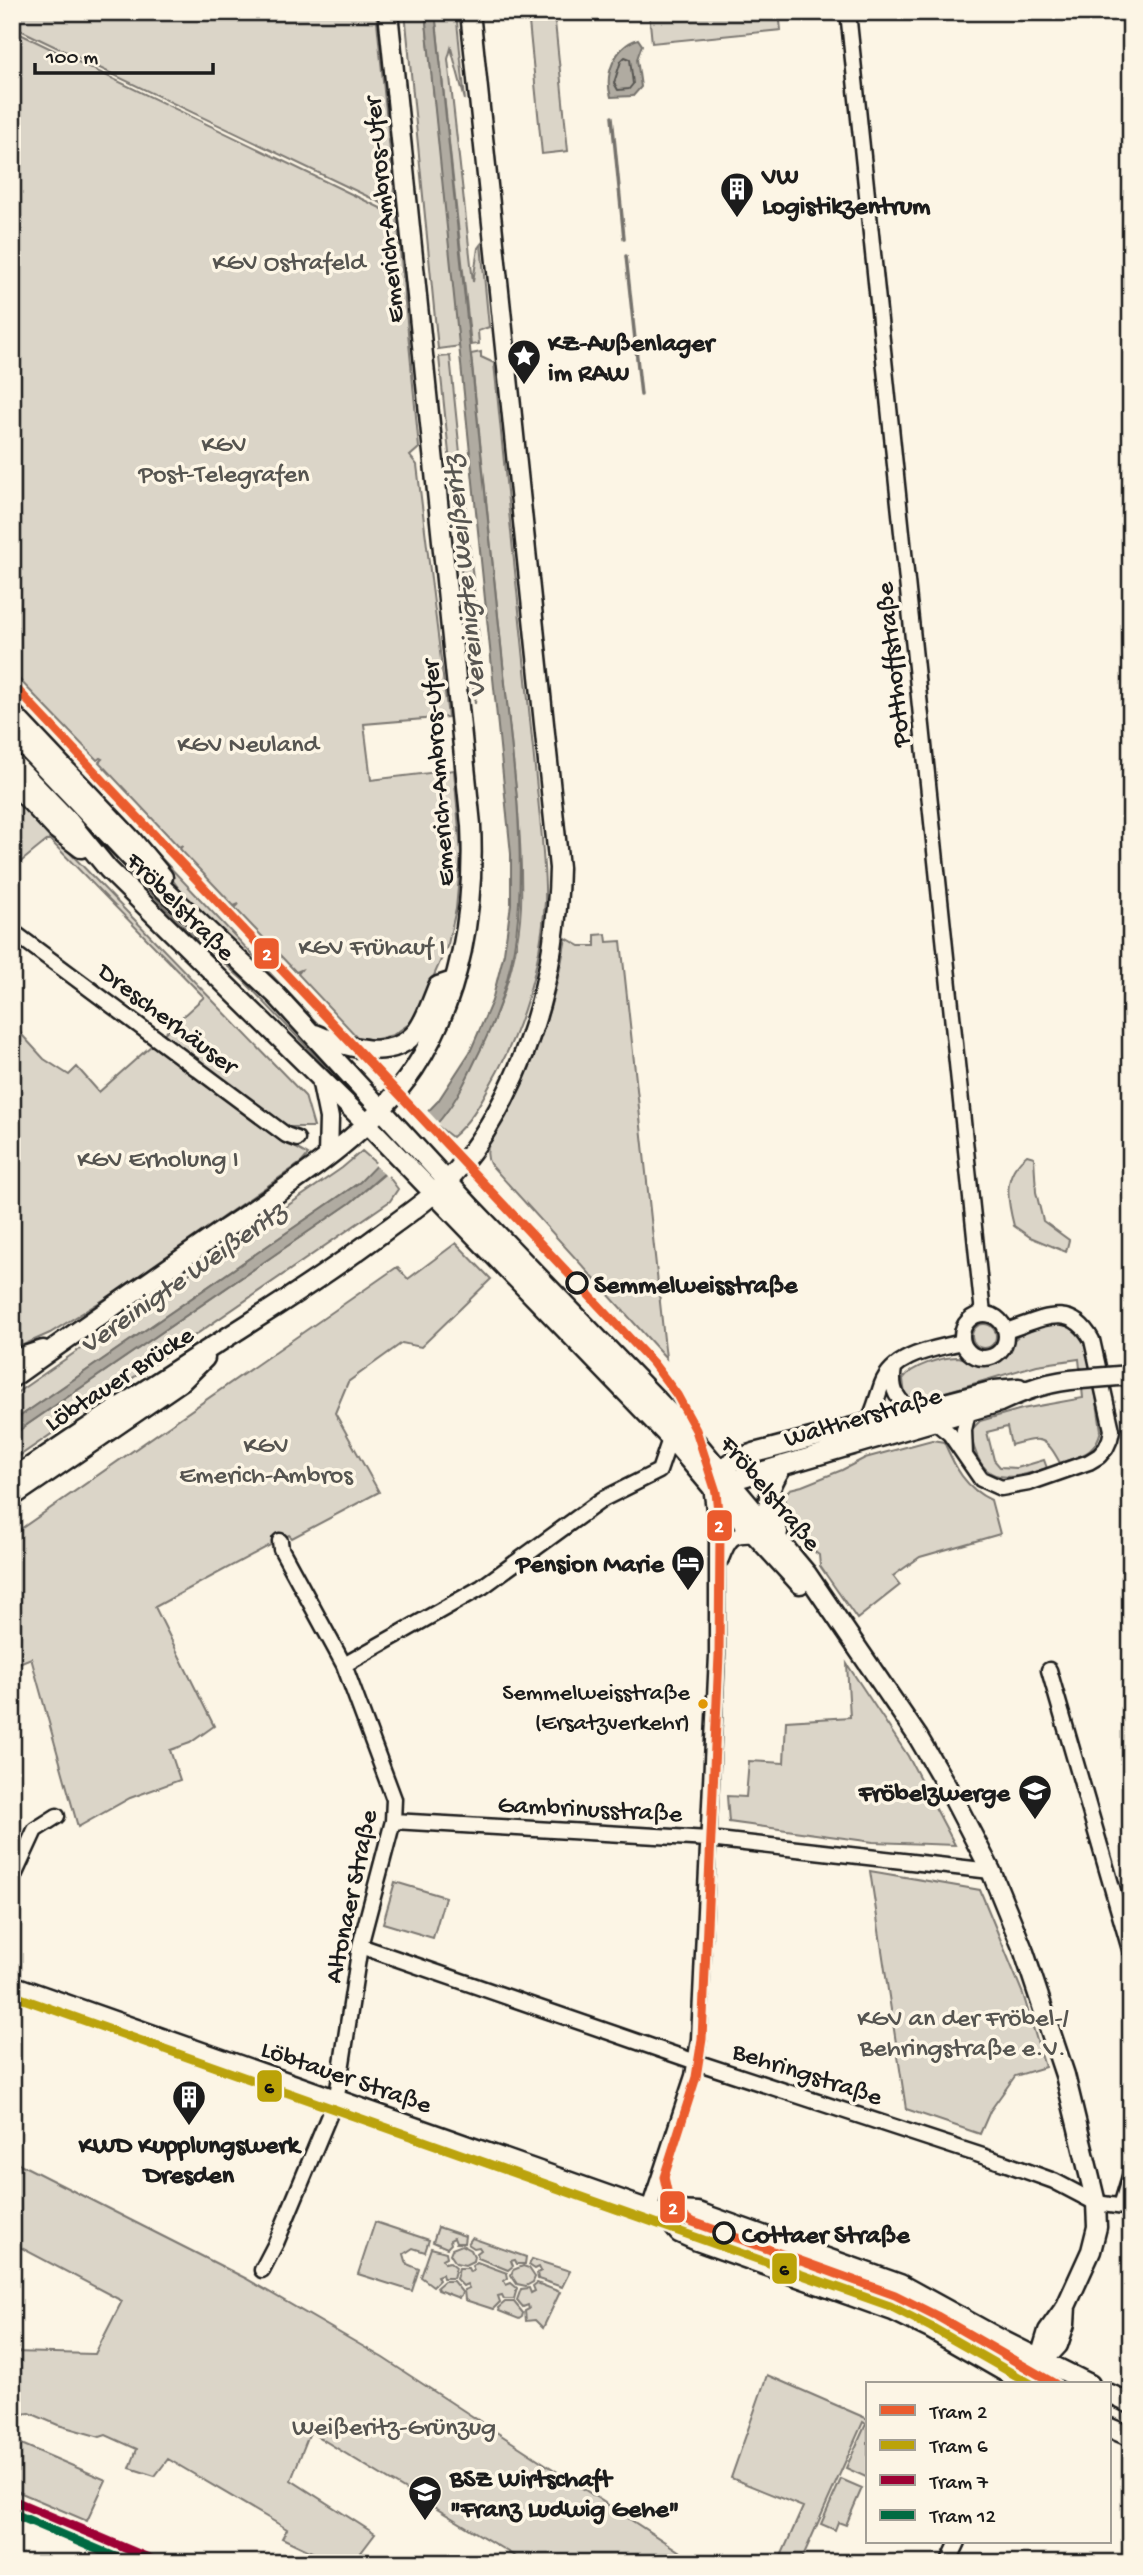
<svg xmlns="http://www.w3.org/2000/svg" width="1143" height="2575" viewBox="0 0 1143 2575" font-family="'Gochi Hand',sans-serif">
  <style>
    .green { fill: #dbd5c8; stroke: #7c7872; stroke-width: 2 }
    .water { fill: #b0aba1; stroke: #75726c; stroke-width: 2 }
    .pier { fill: #fcf5e5 }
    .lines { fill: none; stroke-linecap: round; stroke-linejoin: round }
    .shore { stroke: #575551; stroke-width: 2 }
    .stream { stroke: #75726c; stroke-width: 3.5 }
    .minor-casing { stroke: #1c1c1c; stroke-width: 19 }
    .major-casing { stroke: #1c1c1c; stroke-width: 23 }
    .minor { stroke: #fcf5e5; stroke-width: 14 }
    .major { stroke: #fcf5e5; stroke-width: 18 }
    .major-bridge-casing { stroke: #1c1c1c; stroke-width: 23; stroke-linecap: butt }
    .major-bridge { stroke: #fcf5e5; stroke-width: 18 }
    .tram-1-casing { stroke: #fcf5e5; stroke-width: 14 }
    .tram-2-casing { stroke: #fcf5e5; stroke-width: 14 }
    .tram-3-casing { stroke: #fcf5e5; stroke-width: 14 }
    .tram-4-casing { stroke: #fcf5e5; stroke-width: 14 }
    .tram-1 { stroke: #eb5b2d; stroke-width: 9 }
    .tram-2 { stroke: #bba308; stroke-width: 9 }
    .tram-3 { stroke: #9e0234; stroke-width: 9 }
    .tram-4 { stroke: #006b42; stroke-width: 9 }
    .stop-dot { fill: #fcf5e5; stroke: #1c1c1c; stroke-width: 3.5 }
    .bus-dot { fill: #e19803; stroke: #fcf5e5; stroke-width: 2.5 }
    .labels { text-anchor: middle; stroke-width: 7; stroke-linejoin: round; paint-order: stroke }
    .bus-label { font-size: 24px; fill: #1c1c1c; stroke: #fcf5e5; text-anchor: end }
    .poi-label { font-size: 26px; font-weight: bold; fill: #1c1c1c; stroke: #fcf5e5; text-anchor: start }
    .street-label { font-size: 26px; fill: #1c1c1c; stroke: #fcf5e5 }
    .park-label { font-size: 26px; fill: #555450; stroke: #fcf5e5 }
    .stop-label { font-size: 26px; font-weight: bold; fill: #1c1c1c; stroke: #fcf5e5; text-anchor: start }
    .water-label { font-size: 28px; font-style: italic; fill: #575551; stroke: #fcf5e5 }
    .line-badge { stroke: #fcf5e5; stroke-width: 2.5 }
    .badge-label { font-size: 19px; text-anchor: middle; font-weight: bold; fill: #fff }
    .pale-badge-label { font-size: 19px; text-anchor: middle; font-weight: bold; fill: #111 }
  </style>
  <rect width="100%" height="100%" fill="#fcf5e5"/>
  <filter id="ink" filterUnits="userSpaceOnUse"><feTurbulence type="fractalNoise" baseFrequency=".0143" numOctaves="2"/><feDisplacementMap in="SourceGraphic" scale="14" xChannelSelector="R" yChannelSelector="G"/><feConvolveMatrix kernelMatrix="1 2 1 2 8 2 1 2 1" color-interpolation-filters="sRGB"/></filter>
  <g filter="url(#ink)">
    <!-- green -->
    <path class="green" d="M 12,12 L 376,12 L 396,210 L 12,26 Z
      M 405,12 L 425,12 L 461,346 L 438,349 Z
      M 435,12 L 456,12 L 465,100 L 451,48 L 448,59 L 473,282 L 478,248 L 481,244 L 489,327 L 478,331 L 479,344 L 471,345 Z
      M 528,12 L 554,12 L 568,151 L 542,154 Z
      M 649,12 L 779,12 L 781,30 L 652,43 Z
      M 12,30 L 397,216 L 419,448 L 410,456 L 417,465 L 448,717 L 364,724 L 371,780 L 454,770 L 461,854 L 456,909 L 448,944 L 420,1007 L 409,1024 L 393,1035 L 373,1040 L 365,1038 L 359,1039 L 298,974 L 301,970 L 296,972 L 235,908 L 239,904 L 234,906 L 180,849 L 183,845 L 179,847 L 99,762 L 102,759 L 100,758 L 97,760 L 12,672 Z
      M 481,352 L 481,357 L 494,363 L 542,838 C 543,859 546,881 545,902 C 541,966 522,1030 490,1085 C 480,1104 469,1123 452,1137 L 435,1124 L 444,1115 C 483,1050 517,983 521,906 C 522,870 520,834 517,799 L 471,354 Z
      M 450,356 L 480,648 L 475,704 L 439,357 Z
      M 12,700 L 319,1025 L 293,1003 L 187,900 L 164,868 L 12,708 Z
      M 52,784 L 235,963 L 356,1090 L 352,1094 L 244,981 L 186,929 L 47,788 Z
      M 12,793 L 305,1096 L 314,1127 L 290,1127 L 255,1107 L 160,1037 L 204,997 L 49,839 L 12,869 Z
      M 606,934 L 607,942 L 621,941 L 666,1358 L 490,1164 C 479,1144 504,1121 513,1103 C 540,1050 556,996 566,938 L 580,946 L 595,946 L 595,935 Z
      M 12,1024 L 44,1059 L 69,1075 L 77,1067 L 99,1092 L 152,1045 L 289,1144 L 308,1155 L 302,1162 L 108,1297 L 50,1333 L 12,1350 Z
      M 362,1151 L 378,1165 L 360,1182 L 12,1422 L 12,1396 L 342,1168 Z
      M 1027,1155 L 1034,1157 L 1036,1192 L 1043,1221 L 1069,1240 L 1066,1252 L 1030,1237 L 1014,1226 C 1007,1199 1002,1174 1027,1155 Z
      M 386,1173 L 398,1189 L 390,1201 L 12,1461 L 12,1435 L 350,1203 Z
      M 456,1243 L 491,1279 L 421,1347 L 402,1343 L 348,1382 L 335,1413 L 379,1492 L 292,1538 L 289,1535 L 155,1607 L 214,1726 L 190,1743 L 170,1750 L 180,1780 L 130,1798 L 78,1827 L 31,1658 L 12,1666 L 12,1535 L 397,1267 L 408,1279 Z
      M 1058,1322 C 1065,1324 1073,1325 1078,1331 C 1092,1348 1097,1407 1101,1430 C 1095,1455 1082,1455 1060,1463 C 1045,1435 1041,1437 1011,1445 L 1007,1427 L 987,1432 L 994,1460 L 1000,1467 L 1017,1468 L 1044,1460 L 1047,1468 C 1001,1483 980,1484 970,1431 L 980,1421 L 1022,1409 L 1083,1398 L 1079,1359 L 1037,1365 L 918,1400 L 911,1399 L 905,1395 L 903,1379 C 911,1366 942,1357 957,1357 C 968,1358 978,1365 989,1362 C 1001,1359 1003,1354 1009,1345 C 1020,1330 1040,1326 1058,1322 Z
      M972 1336a12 12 0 1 1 24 0a12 12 0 1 1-24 0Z
      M 932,1440 L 944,1442 C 955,1467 965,1488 991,1500 L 1000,1534 L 920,1557 L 893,1576 L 900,1585 L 857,1619 L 820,1566 L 819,1555 L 807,1546 L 785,1507 L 784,1495 L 790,1489 L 802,1486 L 842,1470 L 865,1458 Z
      M 847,1664 L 908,1756 L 955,1845 L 873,1842 L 729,1822 L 727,1796 L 746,1797 L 749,1761 L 784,1763 L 786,1721 L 850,1717 Z
      M 870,1871 L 980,1890 L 1023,1994 L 1045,2067 L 1015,2076 L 990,2111 L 980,2134 L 906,2109 Z
      M 395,1882 L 445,1897 L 433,1938 L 383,1923 Z
      M 12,2160 L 245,2278 L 383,2358 L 697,2563 L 526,2563 L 310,2432 L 291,2480 L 375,2534 L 353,2563 L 335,2563 L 282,2538 L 287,2529 L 168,2459 L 155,2476 L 130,2468 L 137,2449 L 106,2435 L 100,2437 L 58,2425 L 30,2413 L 12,2415 L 12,2352 L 95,2354 L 122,2301 L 12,2243 Z
      M 375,2222 L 429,2240 L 425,2252 L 413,2248 L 404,2254 L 407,2264 L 419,2269 L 412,2291 L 358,2274 Z
      M 438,2227 L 465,2236 L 464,2243 L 456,2243 L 454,2238 L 450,2240 L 451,2244 L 447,2248 L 433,2242 Z
      M 715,2227 L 832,2269 L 829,2279 L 712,2237 Z
      M 472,2238 L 526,2257 L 525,2264 L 517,2264 L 515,2260 L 511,2261 L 513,2266 L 508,2270 L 478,2258 L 477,2253 L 481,2250 L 479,2247 L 474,2248 L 468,2244 Z
      M 462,2245 L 471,2250 L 474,2256 L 473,2261 L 465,2265 L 456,2263 L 450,2254 L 452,2249 Z
      M 431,2248 L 446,2252 L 447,2257 L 443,2259 L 445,2263 L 450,2262 L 456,2267 L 453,2278 L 443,2278 L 442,2274 L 437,2276 L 439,2280 L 433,2286 L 421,2277 Z
      M 532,2259 L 570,2271 L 562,2287 L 538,2279 L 537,2273 L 541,2271 L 539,2267 L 535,2269 L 529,2265 Z
      M 477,2262 L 507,2273 L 508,2278 L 504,2281 L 506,2285 L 511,2283 L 517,2288 L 514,2299 L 504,2299 L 502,2295 L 498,2296 L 500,2302 L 493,2309 L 465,2300 L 464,2290 L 469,2288 L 467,2284 L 463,2286 L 456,2279 L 459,2268 L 468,2268 L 470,2272 L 474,2270 L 472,2266 Z
      M 523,2266 L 529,2268 L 535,2277 L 533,2282 L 526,2286 L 517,2284 L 511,2275 L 513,2270 Z
      M 841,2267 L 891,2286 L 995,2341 L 986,2354 L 834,2286 Z
      M 444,2281 L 453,2281 L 462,2292 L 461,2296 L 459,2298 L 438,2290 L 437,2287 Z
      M 537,2283 L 560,2292 L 543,2328 L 535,2320 L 526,2321 L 525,2311 L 529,2309 L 528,2305 L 523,2307 L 517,2300 L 521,2289 L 529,2288 L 531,2293 L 535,2291 L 533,2286 Z
      M 505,2302 L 514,2302 L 523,2313 L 522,2317 L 519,2319 L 499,2311 L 498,2308 Z
      M 767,2375 L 868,2419 L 868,2478 L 846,2468 L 866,2424 L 863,2422 L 800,2563 L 778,2563 L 803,2507 L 731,2478 Z
      M 12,2440 L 106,2480 L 87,2521 L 12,2489 Z
      M 841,2479 L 862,2488 L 846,2525 L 838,2522 L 835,2530 L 821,2524 Z"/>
    <!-- water -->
    <path class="water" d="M 425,12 L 435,12 L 517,799 C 524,897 522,970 476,1059 C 467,1078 457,1099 444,1115 C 438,1124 429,1131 422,1138 C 399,1161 375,1182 350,1203 L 12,1435 L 12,1422 L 360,1182 L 438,1101 L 470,1052 L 492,1001 L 504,953 L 511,904 L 511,854 Z
      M 638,39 L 642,45 L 637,59 L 641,87 L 633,96 L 611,97 C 604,75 614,47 638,39 Z"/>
    <!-- pier -->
    <path class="pier" d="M 426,1109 L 440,1124 L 387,1177 L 374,1164 Z"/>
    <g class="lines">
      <!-- shore -->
      <path class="shore" d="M 625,57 L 630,59 L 633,84 L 629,89 L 618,90 L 614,83 L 621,61 Z"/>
      <!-- stream -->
      <path class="stream" d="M 612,117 L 624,238
        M 626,256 L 641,395"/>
      <!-- minor casing -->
      <g class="minor-casing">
        <path id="minor" d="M 848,12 L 983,1314
          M 12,931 L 286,1135 L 297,1139
          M962 1336a22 22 0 1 1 44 0a22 22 0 1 1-44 0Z
          M 894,1368 C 890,1390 897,1402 916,1412
          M 934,1421 L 950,1434 L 981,1479 L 1001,1488 L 1029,1483 L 1089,1462 L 1099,1456 L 1106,1448 L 1110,1439 L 1112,1430 L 1092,1340 C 1070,1300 1040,1320 1006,1331
          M 867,1425 C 874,1411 877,1398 882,1384 C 894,1353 936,1349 962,1342
          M 965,1455 L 964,1430 L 968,1412
          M 721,1559 C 729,1538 732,1533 756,1535
          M 344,1665 L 482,1587 L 603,1499 L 659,1471 L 670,1439
          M 1049,1670 L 1131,1953
          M 393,1821 L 709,1839 L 991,1871
          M 12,1880 L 35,1830 L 57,1816
          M 360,1946 L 696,2062 L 1004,2163 L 1054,2181 L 1096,2203 L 1131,2208
          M 1121,2206 L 1131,2173
          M 649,2209 L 693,2076 L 699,2039 L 717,1655 L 717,1533 L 711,1486
          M 262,2270 L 276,2243 L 337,2096 L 360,1946 L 393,1821 L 394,1799 L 344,1665 L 281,1549 L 280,1541
          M 12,2504 L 152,2563
          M 948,2563 L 958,2542"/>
      </g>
      <!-- major casing -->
      <g class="major-casing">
        <path id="major" d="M 12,713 L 133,841 L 163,877
          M 12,733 L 135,862 L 277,996 L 471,1207 L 687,1431 L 807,1574 L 918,1737 L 949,1790 L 991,1871 L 1024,1952 L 1065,2075 L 1096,2203 L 1097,2227 L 1091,2251 L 1066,2306 L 1048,2331 L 1042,2351 L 1043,2361
          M 12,762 L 68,820 L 108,869 L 366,1123 L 673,1441 L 716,1492 L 800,1584
          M 12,782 L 56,829 L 81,848
          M 315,1034 C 345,1047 392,1063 417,1031 C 426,1019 432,1000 438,986 L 453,981
          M 321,1079 L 329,1118 L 328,1156
          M 12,1360 L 43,1350
          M 12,1378 C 83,1327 154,1278 225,1229 C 292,1183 368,1137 414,1069 C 461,998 475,908 471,825 L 388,12
          M 12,1479 C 91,1425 170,1373 251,1322 C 297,1293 342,1263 386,1230 C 412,1211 438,1193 458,1169 C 526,1086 557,974 559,868 L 470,12
          M 714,1479 C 723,1463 738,1458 754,1453 L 995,1390 L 1019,1388
          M 719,1484 L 1000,1402 C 1027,1389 1051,1381 1081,1379
          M 12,1497 L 183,1380 L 205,1358
          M 778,1532 C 765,1502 765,1493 783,1465
          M 12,1985 L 664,2215 L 677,2211 L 698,2212 L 900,2284 L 1002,2340 L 1090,2384
          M 664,2215 L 679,2233 L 697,2241 L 893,2311 L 932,2330 L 1026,2384
          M 1031,2384 L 1043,2361 L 1058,2345 L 1065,2324 L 1066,2306
          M 1110,2394 L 1131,2404
          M 1110,2428 L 1131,2437"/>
      </g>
      <!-- minor -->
      <use href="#minor" class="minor"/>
      <!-- major -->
      <use href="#major" class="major"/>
      <!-- major-bridge casing -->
      <g class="major-bridge-casing">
        <path id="major-bridge" d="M 1081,1379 L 1131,1375"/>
      </g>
      <!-- major-bridge -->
      <use href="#major-bridge" class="major-bridge"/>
      <!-- tram-1 casing -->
      <g class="tram-1-casing">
        <path id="tram-1" d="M 12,684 L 653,1363 L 677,1395 L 696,1430 L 716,1492 L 720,1531 L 719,1655 L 702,2039 L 696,2077 L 664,2177 L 670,2204 L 679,2214 L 693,2222 L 895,2295 L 937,2316 L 1055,2384"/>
      </g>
      <!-- tram-2 casing -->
      <g class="tram-2-casing">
        <path id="tram-2" d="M 12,1995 L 890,2306 L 931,2327 L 1031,2384"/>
      </g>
      <!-- tram-3 casing -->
      <g class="tram-3-casing">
        <path id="tram-3" d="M 12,2500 L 160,2563"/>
      </g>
      <!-- tram-4 casing -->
      <g class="tram-4-casing">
        <path id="tram-4" d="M 12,2513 L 129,2563"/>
      </g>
      <!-- tram-1 -->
      <use href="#tram-1" class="tram-1"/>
      <!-- tram-2 -->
      <use href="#tram-2" class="tram-2"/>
      <!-- tram-3 -->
      <use href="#tram-3" class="tram-3"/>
      <!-- tram-4 -->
      <use href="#tram-4" class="tram-4"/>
    </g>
  </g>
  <!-- icons -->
  <defs>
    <g id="building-pin" transform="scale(1.75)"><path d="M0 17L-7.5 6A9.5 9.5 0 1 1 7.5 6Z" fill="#1c1c1c" stroke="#fcf5e5"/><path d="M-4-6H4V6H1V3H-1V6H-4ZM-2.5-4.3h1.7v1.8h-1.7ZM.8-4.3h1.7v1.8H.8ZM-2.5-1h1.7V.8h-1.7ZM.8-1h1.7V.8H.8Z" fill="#fff"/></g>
    <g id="sight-pin" transform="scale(1.75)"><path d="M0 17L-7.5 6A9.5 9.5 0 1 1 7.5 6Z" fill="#1c1c1c" stroke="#fcf5e5"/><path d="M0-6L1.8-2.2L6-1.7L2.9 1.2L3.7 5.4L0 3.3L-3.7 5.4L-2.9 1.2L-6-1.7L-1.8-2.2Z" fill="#fff"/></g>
    <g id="hotel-pin" transform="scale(1.75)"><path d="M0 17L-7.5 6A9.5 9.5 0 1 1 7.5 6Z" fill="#1c1c1c" stroke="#fcf5e5"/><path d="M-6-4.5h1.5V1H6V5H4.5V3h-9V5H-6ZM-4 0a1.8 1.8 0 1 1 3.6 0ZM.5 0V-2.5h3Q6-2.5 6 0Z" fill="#fff"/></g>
    <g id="school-pin" transform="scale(1.75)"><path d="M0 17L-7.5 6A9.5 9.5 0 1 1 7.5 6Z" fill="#1c1c1c" stroke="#fcf5e5"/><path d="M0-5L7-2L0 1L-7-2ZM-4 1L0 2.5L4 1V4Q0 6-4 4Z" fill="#fff"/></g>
  </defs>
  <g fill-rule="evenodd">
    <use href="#building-pin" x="737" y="189"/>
    <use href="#sight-pin" x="524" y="356"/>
    <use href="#hotel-pin" x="688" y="1562"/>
    <use href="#school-pin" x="1035" y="1791"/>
    <use href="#building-pin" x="189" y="2097"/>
    <use href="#school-pin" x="425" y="2492"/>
  </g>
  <!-- markers -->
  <g class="stop-dot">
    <circle cx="577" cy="1283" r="10"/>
    <circle cx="724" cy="2233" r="10"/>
  </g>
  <circle class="bus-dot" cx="703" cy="1704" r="6"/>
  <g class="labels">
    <!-- bus labels -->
    <g class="bus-label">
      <text x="690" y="1699">Semmelweisstraße<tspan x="690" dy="30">(Ersatzverkehr)</tspan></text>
    </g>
    <!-- poi labels -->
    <g class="poi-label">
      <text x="762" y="183">VW<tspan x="762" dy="30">Logistikzentrum</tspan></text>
      <text x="548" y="350">KZ-Außenlager<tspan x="548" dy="30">im RAW</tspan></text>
      <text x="664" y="1571" text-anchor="end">Pension Marie</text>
      <text x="1010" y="1800" text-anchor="end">Fröbelzwerge</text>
      <text x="189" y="2152" text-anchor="middle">KWD Kupplungswerk<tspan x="189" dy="30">Dresden</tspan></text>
      <text x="450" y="2486">BSZ Wirtschaft<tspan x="450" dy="30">"Franz Ludwig Gehe"</tspan></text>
    </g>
    <!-- street labels -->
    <g class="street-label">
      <text transform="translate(382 210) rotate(-96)" y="9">Emerich-Ambros-Ufer</text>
      <text transform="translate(891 665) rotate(-96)" y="9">Potthoffstraße</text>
      <text transform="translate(436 773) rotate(-94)" y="9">Emerich-Ambros-Ufer</text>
      <text transform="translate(182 905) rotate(45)" y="9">Fröbelstraße</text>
      <text transform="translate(169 1017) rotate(37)" y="9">Drescherhäuser</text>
      <text transform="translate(118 1377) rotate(-33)" y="9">Löbtauer Brücke</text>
      <text transform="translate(862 1415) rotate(-16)" y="9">Waltherstraße</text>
      <text transform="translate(772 1492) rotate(50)" y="9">Fröbelstraße</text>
      <text transform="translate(590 1807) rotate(3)" y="9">Gambrinusstraße</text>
      <text transform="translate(349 1896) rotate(-78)" y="9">Altonaer Straße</text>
      <text transform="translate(808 2072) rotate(18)" y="9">Behringstraße</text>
      <text transform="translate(347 2075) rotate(19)" y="9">Löbtauer Straße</text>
    </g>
    <!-- park labels -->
    <g class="park-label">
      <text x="289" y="269">KGV Ostrafeld</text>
      <text x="224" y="451">KGV<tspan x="224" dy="30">Post-Telegrafen</tspan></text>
      <text x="248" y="751">KGV Neuland</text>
      <text x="372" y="954">KGV Frühauf I</text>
      <text x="158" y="1166">KGV Erholung I</text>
      <text x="266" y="1452">KGV<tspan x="266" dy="30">Emerich-Ambros</tspan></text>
      <text x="963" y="2025">KGV an der Fröbel-/<tspan x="963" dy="30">Behringstraße e.V.</tspan></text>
      <text x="394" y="2434">Weißeritz-Grünzug</text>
    </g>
    <!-- stop labels -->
    <g class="stop-label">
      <text x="594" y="1292">Semmelweisstraße</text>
      <text x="742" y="2242">Cottaer Straße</text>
    </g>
    <!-- water labels -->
    <g class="water-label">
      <text transform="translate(462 577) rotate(-96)" y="10">Vereinigte Weißeritz</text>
      <text transform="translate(181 1276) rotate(-35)" y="10">Vereinigte Weißeritz</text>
    </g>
  </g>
  <g class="line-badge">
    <rect x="253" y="937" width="27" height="33" rx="7" fill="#eb5b2d"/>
    <rect x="706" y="1509" width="27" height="33" rx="7" fill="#eb5b2d"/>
    <rect x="256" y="2069" width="27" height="34" rx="7" fill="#bba308"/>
    <rect x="659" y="2190" width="27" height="34" rx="7" fill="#eb5b2d"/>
    <rect x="771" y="2252" width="27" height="33" rx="7" fill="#bba308"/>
  </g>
  <g class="badge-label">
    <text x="267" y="960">2</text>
    <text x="719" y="1532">2</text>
    <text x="673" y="2214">2</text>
  </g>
  <g class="pale-badge-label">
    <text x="269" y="2093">6</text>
    <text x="784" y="2275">6</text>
  </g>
  <!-- margin -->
  <rect width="1143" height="2575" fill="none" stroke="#fcf5e5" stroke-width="42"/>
  <rect x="21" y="21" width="1101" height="2533" fill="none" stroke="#1c1c1c" stroke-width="2.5" filter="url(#ink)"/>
  <!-- legend -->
  <rect x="866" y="2382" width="245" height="161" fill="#fcf5e5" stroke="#a29e95" stroke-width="2"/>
  <rect x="880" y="2405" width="35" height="10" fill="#eb5b2d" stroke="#a29e95" stroke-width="2"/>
  <text x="930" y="2418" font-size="21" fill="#1c1c1c">Tram 2</text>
  <rect x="880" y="2440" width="35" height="10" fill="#bba308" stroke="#a29e95" stroke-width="2"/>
  <text x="930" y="2452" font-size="21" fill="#1c1c1c">Tram 6</text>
  <rect x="880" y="2475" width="35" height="10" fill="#9e0234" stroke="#a29e95" stroke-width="2"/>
  <text x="930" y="2488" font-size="21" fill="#1c1c1c">Tram 7</text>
  <rect x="880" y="2510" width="35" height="10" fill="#006b42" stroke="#a29e95" stroke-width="2"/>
  <text x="930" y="2522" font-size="21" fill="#1c1c1c">Tram 12</text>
  <!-- scale -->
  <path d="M35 63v10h178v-10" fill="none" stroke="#1c1c1c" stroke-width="3.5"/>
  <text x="46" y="63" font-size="21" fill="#1c1c1c" stroke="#fcf5e5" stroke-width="5" paint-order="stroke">100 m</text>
</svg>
